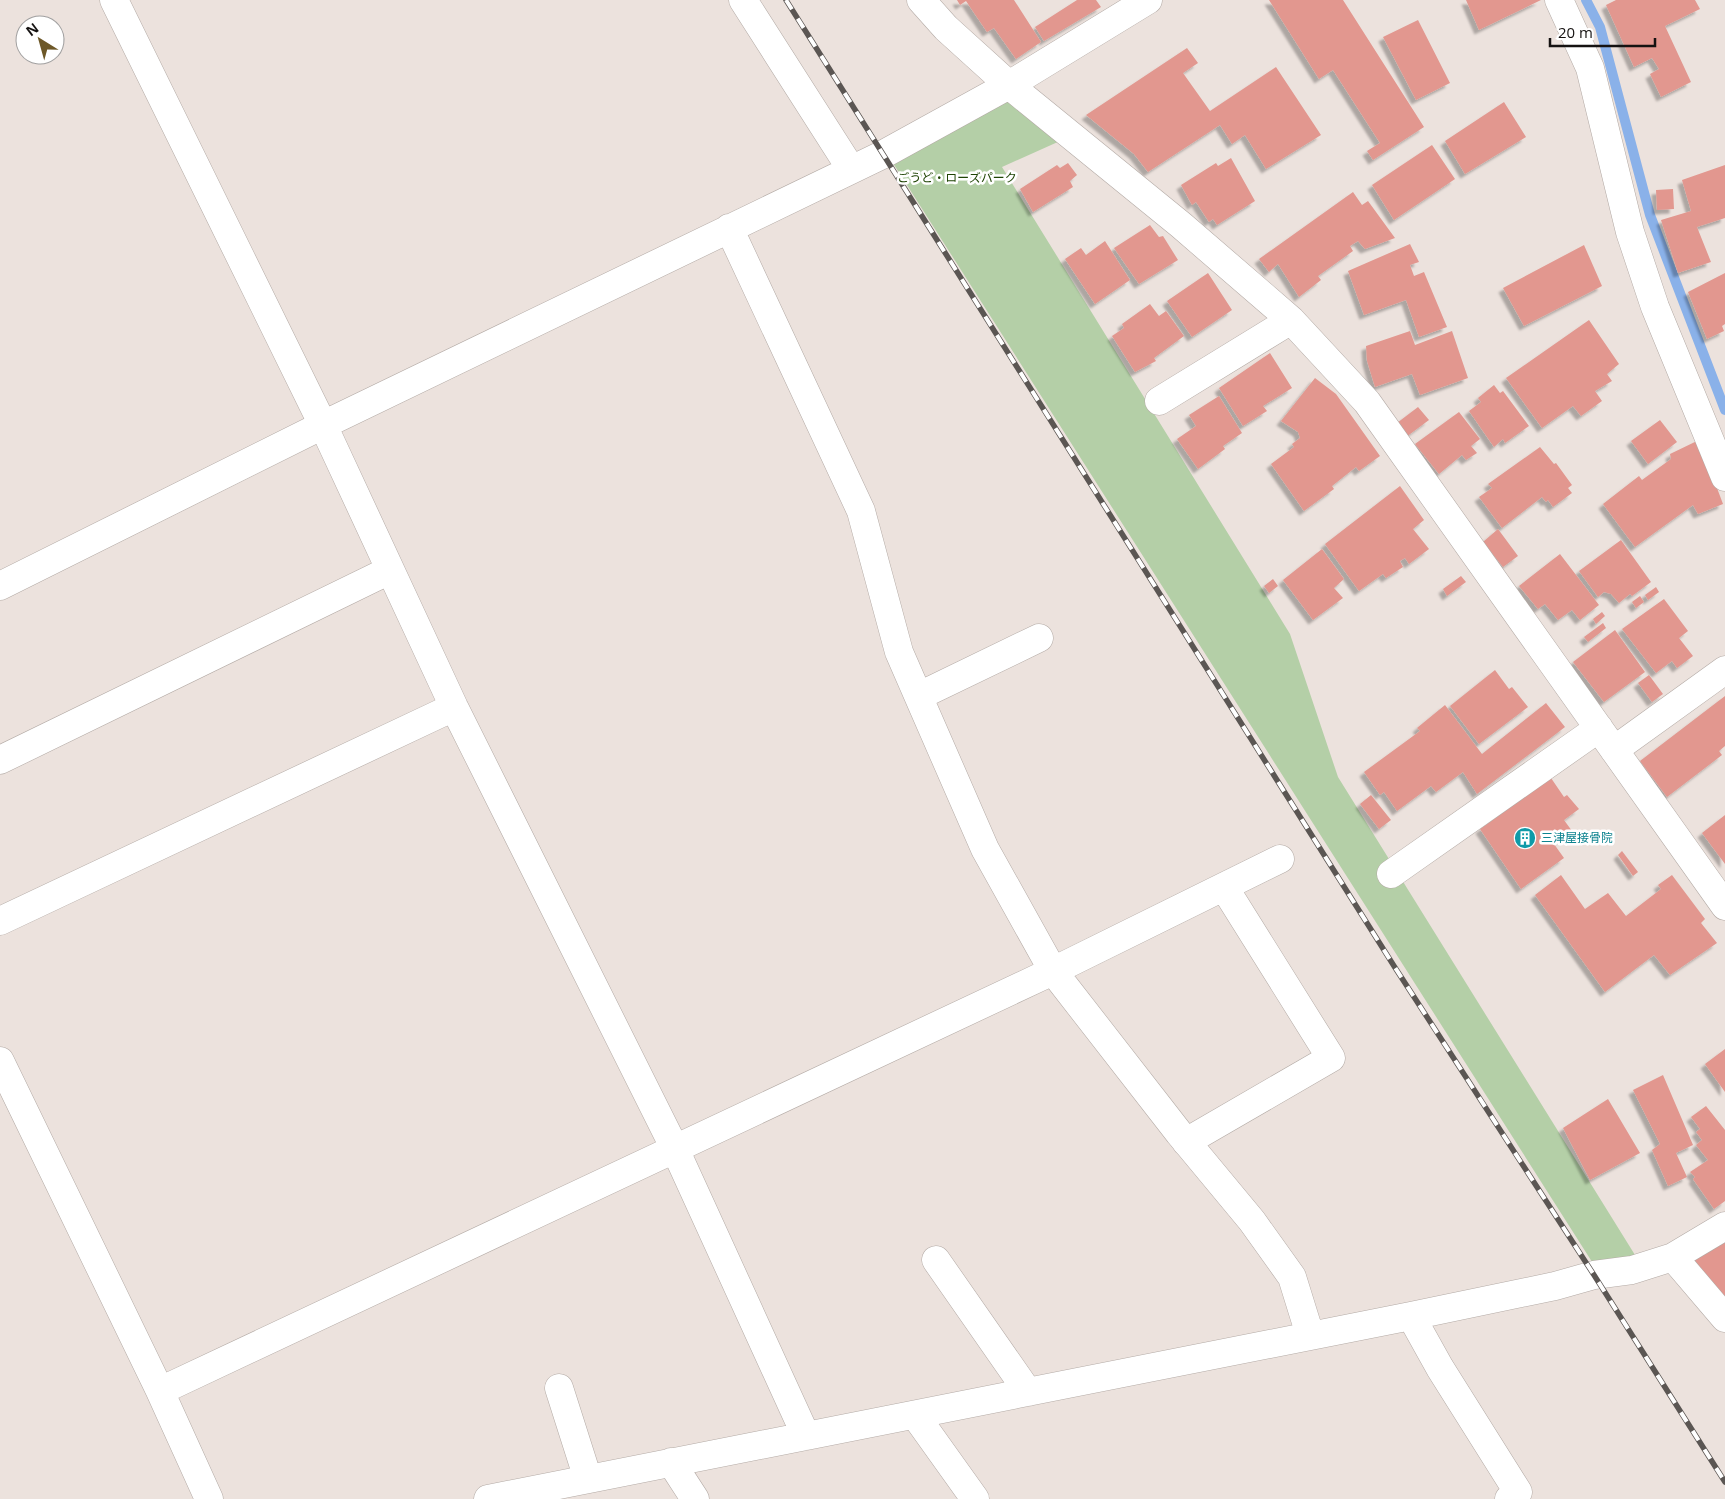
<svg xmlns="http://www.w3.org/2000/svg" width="1725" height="1499" viewBox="0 0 1725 1499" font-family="'Open Sans','Noto Sans JP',sans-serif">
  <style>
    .green { fill: #b4cfa7 }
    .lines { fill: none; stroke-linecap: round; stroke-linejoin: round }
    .stream { stroke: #8ab1e9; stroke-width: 10 }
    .building { fill: #e2978f; filter: url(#shadow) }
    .minor-casing { stroke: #b3aaa5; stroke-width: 29 }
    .minor { stroke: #fff; stroke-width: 28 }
    .rail-casing { stroke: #5b5653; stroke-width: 5.5 }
    .rail { stroke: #fff; stroke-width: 4; stroke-dasharray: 11; stroke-linecap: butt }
    .labels { text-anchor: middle; stroke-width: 5; stroke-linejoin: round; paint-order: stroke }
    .park-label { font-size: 12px; fill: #1f4404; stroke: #fff }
    .culture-label { font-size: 12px; fill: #0d838f; stroke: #fff; text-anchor: start }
  </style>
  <defs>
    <filter id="shadow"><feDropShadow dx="-4.5" dy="4.5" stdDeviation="1" flood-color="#0004"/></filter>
  </defs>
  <rect width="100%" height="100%" fill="#ece2dd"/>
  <!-- green -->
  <path class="green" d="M 1013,95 L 1060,141 L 1002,167 L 1290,634 L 1338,777 L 1635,1255 L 1594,1265 L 891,160 Z"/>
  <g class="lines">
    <!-- stream -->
    <path class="stream" d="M 1586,0 L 1600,27 L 1650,215 L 1725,410"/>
  </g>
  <!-- building -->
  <path class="building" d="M 957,0 L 1014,0 L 1041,42 L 1016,59 L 994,28 L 987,32 L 966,1 L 960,5 Z
    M 1077,0 L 1096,0 L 1101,7 L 1044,41 L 1035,27 Z
    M 1269,0 L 1343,0 L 1424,127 L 1373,160 L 1367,151 L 1380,143 L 1333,70 L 1319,79 Z
    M 1466,0 L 1541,0 L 1479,30 Z
    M 1616,0 L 1695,0 L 1700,9 L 1665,26 L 1691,82 L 1661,97 L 1650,74 L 1659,69 L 1652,58 L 1634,67 L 1606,5 Z
    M 1418,20 L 1450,83 L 1416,100 L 1383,37 Z
    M 1187,48 L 1198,63 L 1183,73 L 1210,111 L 1276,67 L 1321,135 L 1266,169 L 1245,135 L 1232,144 L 1220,125 L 1148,172 L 1134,154 L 1086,115 Z
    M 1504,102 L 1526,137 L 1465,174 L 1445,141 Z
    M 1432,145 L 1455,179 L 1394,220 L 1372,185 Z
    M 1231,158 L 1255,201 L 1217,225 L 1213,219 L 1209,222 L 1196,202 L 1192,205 L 1181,185 L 1216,163 L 1218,166 Z
    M 1068,163 L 1077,175 L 1070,181 L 1073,187 L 1033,212 L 1020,189 L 1057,165 L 1060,168 Z
    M 1725,165 L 1725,218 L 1697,227 L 1711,262 L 1678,273 L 1661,220 L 1691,211 L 1682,180 Z
    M 1673,189 L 1674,209 L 1657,210 L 1656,190 Z
    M 1353,192 L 1362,205 L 1368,201 L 1395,238 L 1365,249 L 1358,241 L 1350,246 L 1353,251 L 1318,276 L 1321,280 L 1299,297 L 1278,264 L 1269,272 L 1259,259 Z
    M 1150,225 L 1159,237 L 1163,236 L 1178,260 L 1139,284 L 1114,248 Z
    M 1105,241 L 1130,280 L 1095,304 L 1065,259 L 1081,248 L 1086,255 Z
    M 1410,244 L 1419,262 L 1410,265 L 1414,276 L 1424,272 L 1447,327 L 1419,337 L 1406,300 L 1364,315 L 1348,271 Z
    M 1584,245 L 1602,286 L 1524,326 L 1503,288 Z
    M 1208,273 L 1232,310 L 1192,337 L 1167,301 Z
    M 1725,273 L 1725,324 L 1722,326 L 1724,331 L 1707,339 L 1688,292 Z
    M 1150,304 L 1159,316 L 1166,311 L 1184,336 L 1154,358 L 1156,361 L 1135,372 L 1112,336 L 1124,328 L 1122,324 Z
    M 1589,320 L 1619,364 L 1607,374 L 1612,381 L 1595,391 L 1602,401 L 1581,416 L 1573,406 L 1542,428 L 1506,378 Z
    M 1410,331 L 1415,345 L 1452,331 L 1468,378 L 1420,395 L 1412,374 L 1375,387 L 1367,361 L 1366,346 Z
    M 1270,353 L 1292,388 L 1263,406 L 1267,411 L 1243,426 L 1219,388 Z
    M 1315,378 L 1336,394 L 1380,456 L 1359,471 L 1356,467 L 1332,486 L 1334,489 L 1304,511 L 1271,464 L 1294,447 L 1292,444 L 1300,438 L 1298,432 L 1281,421 Z
    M 1494,385 L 1500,393 L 1503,391 L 1529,426 L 1505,443 L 1503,439 L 1494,447 L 1469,411 L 1481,402 L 1478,398 Z
    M 1219,396 L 1242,433 L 1223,446 L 1225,449 L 1198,469 L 1177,439 L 1196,426 L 1189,415 Z
    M 1418,407 L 1429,420 L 1406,437 L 1397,423 Z
    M 1459,412 L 1480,439 L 1471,446 L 1477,453 L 1466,460 L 1462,455 L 1439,474 L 1415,444 Z
    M 1660,420 L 1677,442 L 1648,464 L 1631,441 Z
    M 1699,440 L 1723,504 L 1698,514 L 1693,505 L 1635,547 L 1603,504 L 1639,476 L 1642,480 L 1671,459 L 1670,454 Z
    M 1540,447 L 1554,464 L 1556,463 L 1572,485 L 1568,488 L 1572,493 L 1553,507 L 1548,500 L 1546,502 L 1542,497 L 1502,528 L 1479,497 L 1492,488 L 1488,484 Z
    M 1400,486 L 1424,520 L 1413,529 L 1429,549 L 1409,564 L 1405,558 L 1400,561 L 1403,567 L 1386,578 L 1383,574 L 1359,591 L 1325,544 Z
    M 1498,529 L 1518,556 L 1503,567 L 1483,542 Z
    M 1621,540 L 1651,582 L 1632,596 L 1630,594 L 1619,603 L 1611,594 L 1604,592 L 1598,597 L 1579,571 Z
    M 1322,549 L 1344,579 L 1334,588 L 1343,598 L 1313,620 L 1283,580 Z
    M 1560,554 L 1599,605 L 1580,620 L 1572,610 L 1558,620 L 1545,604 L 1538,609 L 1519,586 Z
    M 1461,576 L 1466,582 L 1447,596 L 1443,589 Z
    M 1273,579 L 1278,586 L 1269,593 L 1264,586 Z
    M 1656,587 L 1659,592 L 1648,600 L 1645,595 Z
    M 1640,596 L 1644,602 L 1636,608 L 1632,602 Z
    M 1664,599 L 1688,631 L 1679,638 L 1693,656 L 1677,668 L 1672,661 L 1656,673 L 1622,629 Z
    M 1602,612 L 1605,616 L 1596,624 L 1593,619 Z
    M 1603,623 L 1606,628 L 1588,642 L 1584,637 Z
    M 1615,630 L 1645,672 L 1604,702 L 1573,662 Z
    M 1495,670 L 1509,689 L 1512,687 L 1528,707 L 1479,744 L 1450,706 Z
    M 1649,675 L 1663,694 L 1652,702 L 1638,683 Z
    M 1725,696 L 1725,746 L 1719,751 L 1722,755 L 1667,797 L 1640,761 Z
    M 1546,703 L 1565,727 L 1477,794 L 1463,772 L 1436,792 L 1431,786 L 1397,811 L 1384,792 L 1380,795 L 1364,772 L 1420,731 L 1417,728 L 1445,705 L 1482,754 Z
    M 1551,778 L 1564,797 L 1567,795 L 1579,809 L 1564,820 L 1572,831 L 1554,844 L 1564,858 L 1521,889 L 1480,829 Z
    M 1371,795 L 1391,820 L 1379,829 L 1360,804 Z
    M 1725,815 L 1725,864 L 1702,833 Z
    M 1622,851 L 1638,872 L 1633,876 L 1618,855 Z
    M 1561,875 L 1585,909 L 1608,893 L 1626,916 L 1661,889 L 1658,885 L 1672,875 L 1705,919 L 1701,923 L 1717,943 L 1670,975 L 1654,955 L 1605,992 L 1535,895 Z
    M 1725,1049 L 1725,1092 L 1705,1064 Z
    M 1663,1075 L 1693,1145 L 1676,1153 L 1687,1177 L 1668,1186 L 1652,1150 L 1660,1144 L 1633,1090 Z
    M 1608,1099 L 1640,1153 L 1590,1180 L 1563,1128 Z
    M 1706,1106 L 1725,1130 L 1725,1201 L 1714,1209 L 1693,1179 L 1695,1177 L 1690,1172 L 1708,1160 L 1696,1145 L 1702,1140 L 1696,1132 L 1700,1129 L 1691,1117 Z
    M 1725,1237 L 1725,1297 L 1694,1260 Z"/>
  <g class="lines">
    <!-- minor casing -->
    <g class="minor-casing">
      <path id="minor" d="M 114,0 L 323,425 L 454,707 L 675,1149 L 806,1436
        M 743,0 L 851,169
        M 921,0 L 946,28 L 1009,85 L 1181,225 L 1291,320 L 1367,402 L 1725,906
        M 1559,0 L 1590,68 L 1630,232 L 1655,307 L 1725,477
        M 729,228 L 861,511 L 899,652 L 985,849 L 1053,971 L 1179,1133 L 1252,1221 L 1292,1277 L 1310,1335
        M 1159,401 L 1291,320
        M 0,586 L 323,425 L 882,155 L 1009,85 L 1148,0
        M 919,696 L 1039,638
        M 1614,750 L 1725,670
        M 0,760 L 390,570
        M 1391,874 L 1599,728
        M 0,921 L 454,707
        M 0,1061 L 160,1391 L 209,1499
        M 1186,1142 L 1331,1058 L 1224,887
        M 1673,1257 L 1725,1318
        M 936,1260 L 1028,1392
        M 1411,1316 L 1440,1368 L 1518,1492 L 1509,1499
        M 559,1388 L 588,1479
        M 160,1391 L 1053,971 L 1280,859
        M 915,1415 L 975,1499
        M 671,1462 L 695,1499
        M 488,1499 L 1411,1316 L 1555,1286 L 1594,1275 L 1632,1270 L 1673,1257 L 1725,1226"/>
    </g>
    <!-- minor -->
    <use href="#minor" class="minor"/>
    <!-- rail casing -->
    <g class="rail-casing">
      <path id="rail" d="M 786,0 L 1394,966 L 1594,1275 L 1725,1482"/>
    </g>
    <!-- rail -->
    <use href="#rail" class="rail"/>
  </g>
  <!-- icons -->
  <defs>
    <g id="building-disc" transform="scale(1.125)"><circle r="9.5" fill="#0f9aa8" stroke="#fff"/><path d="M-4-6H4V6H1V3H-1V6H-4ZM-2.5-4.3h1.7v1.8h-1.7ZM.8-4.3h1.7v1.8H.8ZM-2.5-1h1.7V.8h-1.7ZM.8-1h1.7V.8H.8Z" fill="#fff"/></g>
  </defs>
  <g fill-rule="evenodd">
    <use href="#building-disc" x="1525" y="838"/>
  </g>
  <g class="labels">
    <!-- park labels -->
    <g class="park-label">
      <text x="957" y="182">ごうど・ローズパーク</text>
    </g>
    <!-- culture labels -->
    <g class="culture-label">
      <text x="1541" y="842">三津屋接骨院</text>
    </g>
  </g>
  <!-- north arrow -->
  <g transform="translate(40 40) rotate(323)"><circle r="24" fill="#ffffff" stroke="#a1a0a0"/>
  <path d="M0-4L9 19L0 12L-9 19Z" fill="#6d5828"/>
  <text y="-8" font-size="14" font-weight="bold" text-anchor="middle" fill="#151211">N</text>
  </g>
  <!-- scale -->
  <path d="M1550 38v8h105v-8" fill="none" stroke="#151211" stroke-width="2.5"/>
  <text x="1558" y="38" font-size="15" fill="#151211" stroke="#ffffff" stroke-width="4" paint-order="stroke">20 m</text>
</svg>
